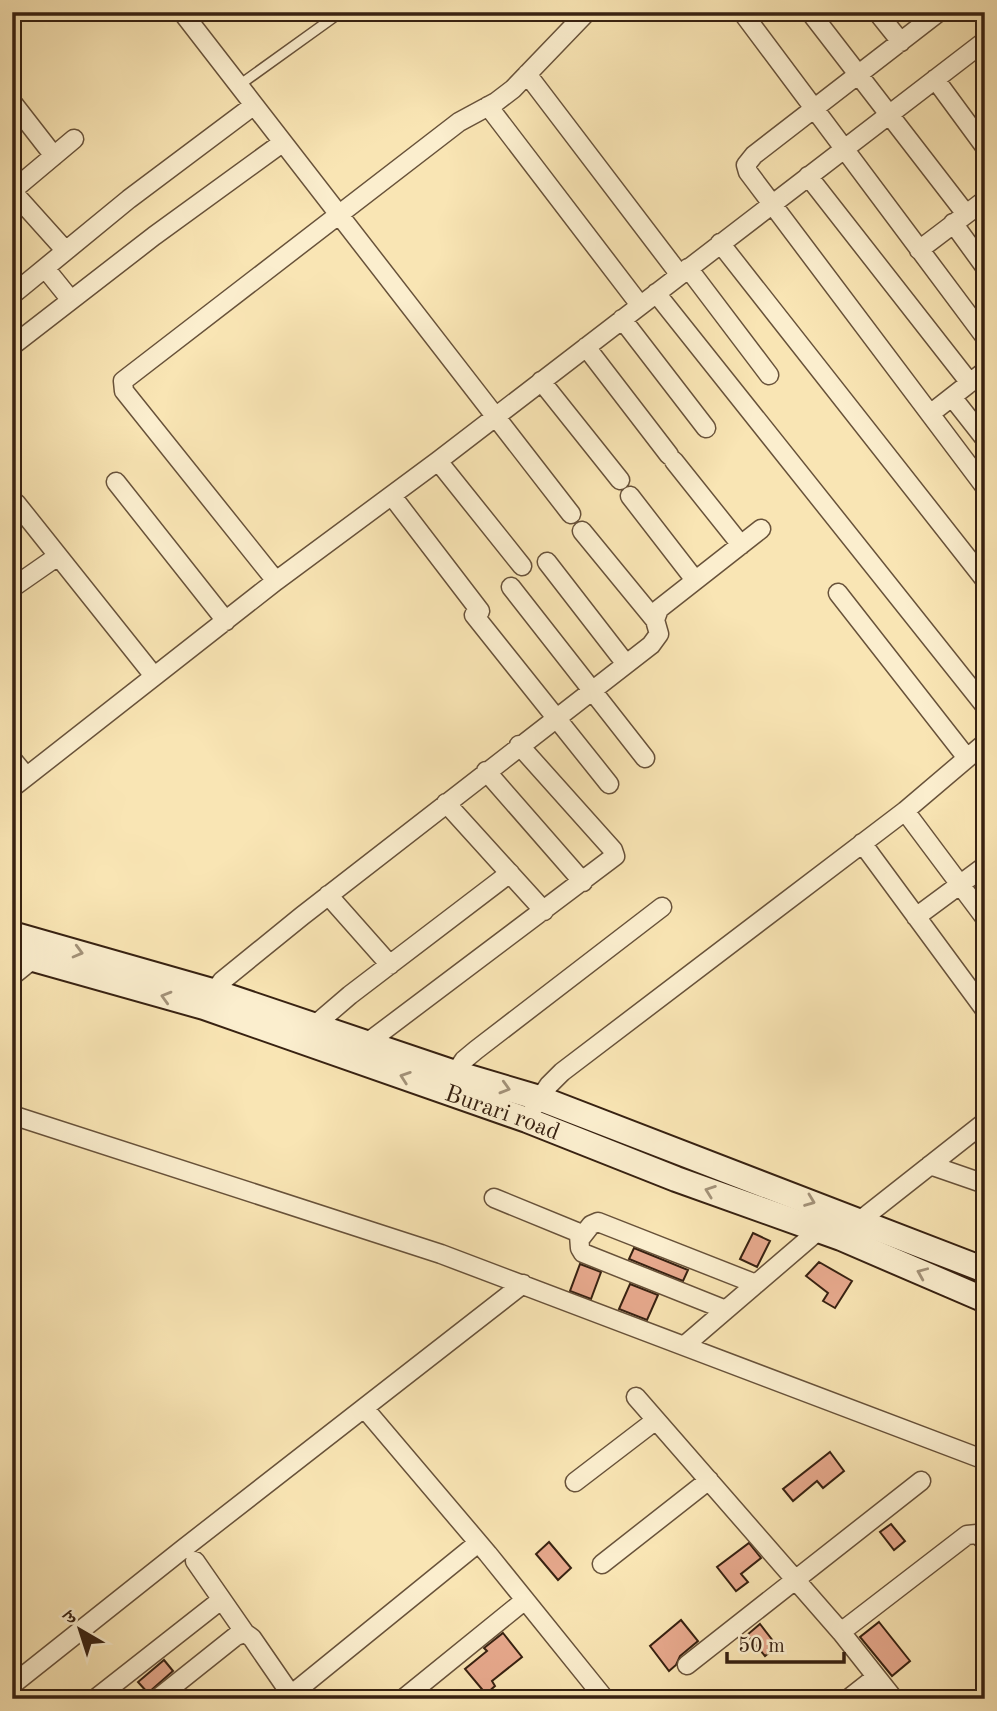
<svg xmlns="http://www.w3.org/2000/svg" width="997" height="1711" viewBox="0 0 997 1711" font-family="'Old Standard TT','Noto Serif Devanagari',serif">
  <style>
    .building { fill: #e7a98d; stroke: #372111; stroke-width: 2 }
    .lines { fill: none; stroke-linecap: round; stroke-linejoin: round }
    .service-casing { stroke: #68523a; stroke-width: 12 }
    .minor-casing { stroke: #68523a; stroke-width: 21 }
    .secondary-casing { stroke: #372111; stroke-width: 28 }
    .service { stroke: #fbeece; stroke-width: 9 }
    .minor { stroke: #fbeece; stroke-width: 18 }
    .secondary { stroke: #fbeece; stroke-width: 24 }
    .oneway { stroke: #a39279 }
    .labels { text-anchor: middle; stroke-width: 5; stroke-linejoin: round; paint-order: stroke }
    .street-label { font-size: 24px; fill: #372111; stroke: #fbeece }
  </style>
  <rect width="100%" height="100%" fill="#f9e5b4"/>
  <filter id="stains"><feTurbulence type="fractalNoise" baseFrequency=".00286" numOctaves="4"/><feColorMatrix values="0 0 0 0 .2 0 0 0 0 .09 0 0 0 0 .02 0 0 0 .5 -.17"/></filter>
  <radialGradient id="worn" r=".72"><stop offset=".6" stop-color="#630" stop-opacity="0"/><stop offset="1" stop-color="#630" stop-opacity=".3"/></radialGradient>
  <!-- building -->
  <path class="building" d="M 753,1233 L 770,1241 L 757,1267 L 740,1259 Z
    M 634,1248 L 688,1270 L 683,1281 L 629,1259 Z
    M 819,1262 L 852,1281 L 835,1308 L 823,1301 L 828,1293 L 806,1276 Z
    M 580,1264 L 601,1272 L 591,1299 L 570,1291 Z
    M 630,1284 L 658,1295 L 647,1320 L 619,1309 Z
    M 830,1452 L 844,1471 L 823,1488 L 817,1481 L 793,1501 L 783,1489 Z
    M 891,1524 L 905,1541 L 894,1550 L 880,1532 Z
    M 549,1542 L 571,1568 L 558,1580 L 536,1554 Z
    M 749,1543 L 761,1558 L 741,1574 L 748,1582 L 736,1591 L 717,1567 Z
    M 681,1620 L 698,1641 L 680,1656 L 676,1665 L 669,1671 L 650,1646 Z
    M 879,1622 L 910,1661 L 892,1676 L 860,1637 Z
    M 760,1624 L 777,1646 L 765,1656 L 747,1635 Z
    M 503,1633 L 522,1657 L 492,1681 L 495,1686 L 486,1694 L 465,1669 L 487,1651 L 484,1648 Z
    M 164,1660 L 173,1671 L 148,1693 L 138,1682 Z"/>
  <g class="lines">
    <!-- service casing -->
    <g class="service-casing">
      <path id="service" d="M 238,86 L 341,12"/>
    </g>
    <!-- minor casing -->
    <g class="minor-casing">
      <path id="minor" d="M 182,12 L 571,514
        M 742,12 L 985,337
        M 810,12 L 966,214
        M 877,12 L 901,42
        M 939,12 L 754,155 L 746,165 L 748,172 L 985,487
        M 527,74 L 680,275
        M 935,79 L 985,147
        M 12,102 L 54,156
        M 488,106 L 640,305
        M 808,176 L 970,383
        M 12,191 L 74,139
        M 12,191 L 65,250
        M 953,223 L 985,267
        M 720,243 L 985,580
        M 919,250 L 985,200
        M 45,268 L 70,299
        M 688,268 L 769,375
        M 656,293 L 985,706
        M 12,295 L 129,199 L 253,106
        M 622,319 L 706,428
        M 12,346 L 154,236 L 282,143
        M 586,347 L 669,455
        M 541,381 L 620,480
        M 952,397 L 985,439
        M 930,414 L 985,371
        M 438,461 L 522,566
        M 674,461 L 741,545
        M 116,482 L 226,621
        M 392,496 L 480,611 L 474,615 L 609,784
        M 630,496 L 695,580
        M 16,503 L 154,676
        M 582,531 L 655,620
        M 547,562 L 626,664
        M 276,581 L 124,391 L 123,381 L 459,122 L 496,102 L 513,89 L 587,12
        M 511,587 L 645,758
        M 12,588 L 58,556
        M 838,593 L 967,758
        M 12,759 L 26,776
        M 486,771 L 583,882
        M 12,788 L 276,581 L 438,461 L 985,41
        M 446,803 L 544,911
        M 905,811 L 985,918
        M 862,843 L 985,1010
        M 328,895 L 390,965
        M 916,917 L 985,866
        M 12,976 L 33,959 L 36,951
        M 208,1000 L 222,981 L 302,916 L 651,645 L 659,634 L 655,620 L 659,609 L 761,529
        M 315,1025 L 350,995 L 510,873
        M 367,1043 L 615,856 L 613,850 L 519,745
        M 449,1082 L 464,1060 L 476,1050 L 662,907
        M 534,1107 L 549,1085 L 562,1072 L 905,811 L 985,743
        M 12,1115 L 441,1254 L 985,1460
        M 930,1165 L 985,1184
        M 494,1198 L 577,1232 L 579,1235 L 580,1248 L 583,1253 L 726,1310
        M 853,1226 L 985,1122
        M 580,1239 L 591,1225 L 598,1222 L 756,1284
        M 685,1345 L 819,1230
        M 636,1397 L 841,1632 L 894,1699
        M 365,1409 L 488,1554 L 605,1699
        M 575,1482 L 656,1420
        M 195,1561 L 245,1633
        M 602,1564 L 709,1480
        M 841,1632 L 967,1535 L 977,1534 L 985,1541
        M 687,1665 L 921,1481
        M 12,1685 L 183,1549 L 523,1284
        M 95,1699 L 221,1600
        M 157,1699 L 236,1636 L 245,1633 L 252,1638 L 294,1699
        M 286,1699 L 478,1543
        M 403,1699 L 525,1600
        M 848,1699 L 876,1677"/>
    </g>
    <!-- secondary casing -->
    <g class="secondary-casing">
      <g id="secondary">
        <path d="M 12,934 L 212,991 L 455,1073 L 539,1098 L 985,1270"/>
        <path id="s1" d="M 12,953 L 204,1007 L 527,1120 L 676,1179 L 841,1238 L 985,1300"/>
      </g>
    </g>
    <!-- service -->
    <use href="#service" class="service"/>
    <!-- minor -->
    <use href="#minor" class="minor"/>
    <!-- secondary -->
    <use href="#secondary" class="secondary"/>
  </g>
  <!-- one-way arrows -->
  <defs><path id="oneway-chevron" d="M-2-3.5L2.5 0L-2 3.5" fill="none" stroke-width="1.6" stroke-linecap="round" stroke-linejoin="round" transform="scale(1.75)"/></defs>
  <g class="oneway">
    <use href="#oneway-chevron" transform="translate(78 952) rotate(15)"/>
    <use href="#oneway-chevron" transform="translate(166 997) rotate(-164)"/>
    <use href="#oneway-chevron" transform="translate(405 1077) rotate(-161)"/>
    <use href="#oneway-chevron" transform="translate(505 1088) rotate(16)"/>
    <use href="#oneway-chevron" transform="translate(710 1191) rotate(-160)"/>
    <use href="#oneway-chevron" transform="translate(810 1201) rotate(21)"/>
    <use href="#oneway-chevron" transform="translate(922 1273) rotate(-157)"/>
  </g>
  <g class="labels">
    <!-- street labels -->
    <g class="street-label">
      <text dy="8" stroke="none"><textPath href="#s1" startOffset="516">Burari road</textPath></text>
    </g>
  </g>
  <!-- margin -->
  <rect width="997" height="1711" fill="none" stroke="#f9e5b4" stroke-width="42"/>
  <rect x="14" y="14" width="969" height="1683" fill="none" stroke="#372111" stroke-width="3.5"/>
  <rect x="21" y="21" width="955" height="1669" fill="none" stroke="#372111" stroke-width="2"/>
  <!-- north arrow -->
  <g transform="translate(80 1630) rotate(321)" stroke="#fbeece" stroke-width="5" paint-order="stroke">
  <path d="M0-5L12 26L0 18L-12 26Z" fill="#372111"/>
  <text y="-10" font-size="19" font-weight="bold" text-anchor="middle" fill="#372111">उ</text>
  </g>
  <!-- scale -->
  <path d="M727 1652v10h117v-10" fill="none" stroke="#372111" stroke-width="3.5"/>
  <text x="738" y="1652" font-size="21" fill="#372111" stroke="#fbeece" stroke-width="5" paint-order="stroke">50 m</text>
  <rect width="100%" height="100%" filter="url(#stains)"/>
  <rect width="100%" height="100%" fill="url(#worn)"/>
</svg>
